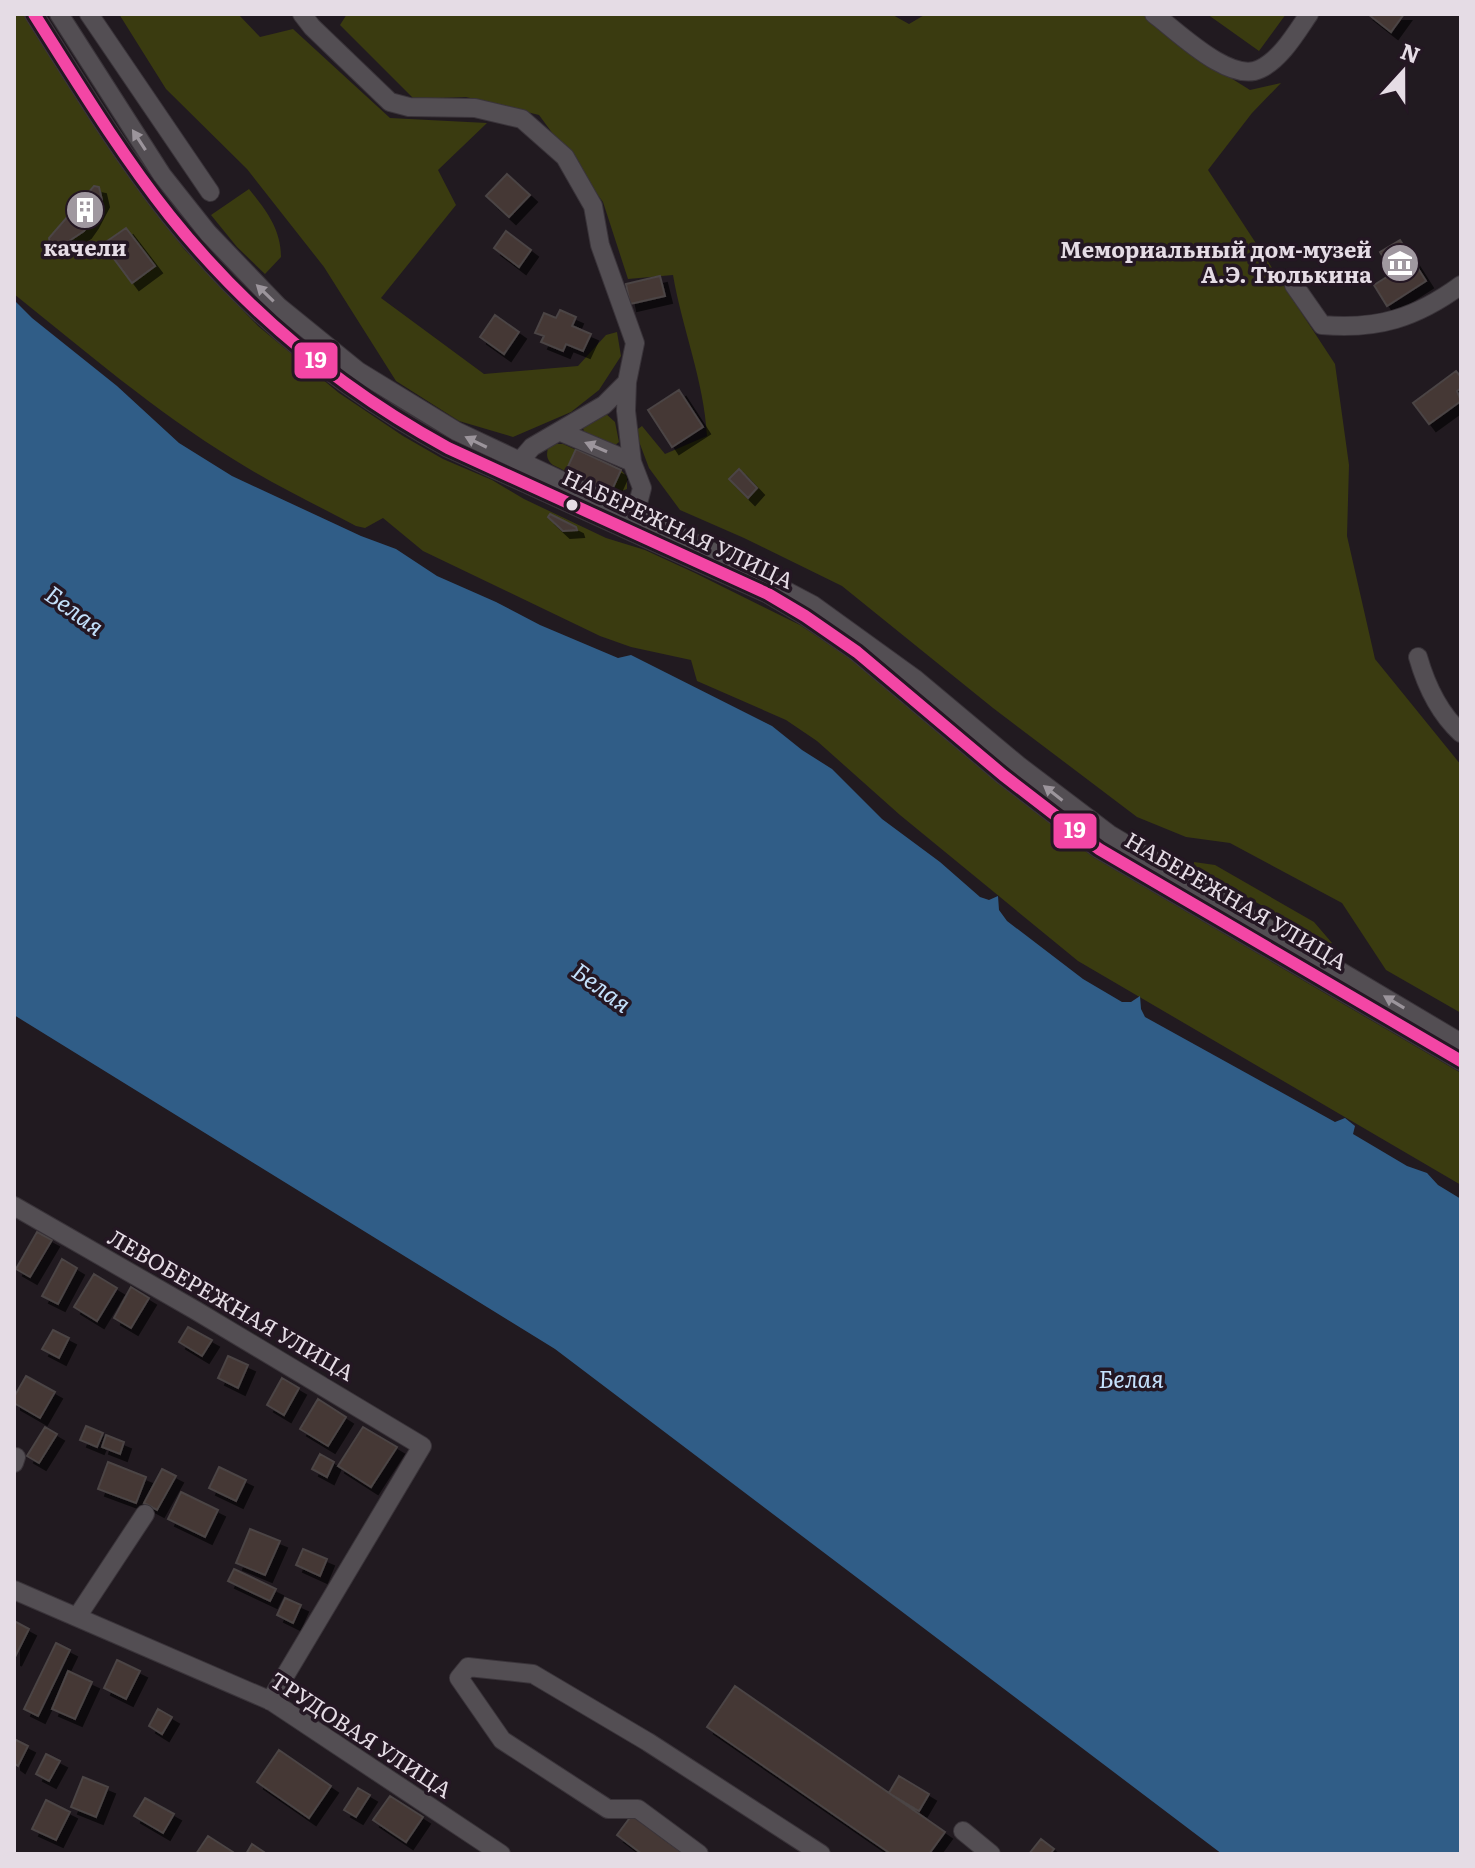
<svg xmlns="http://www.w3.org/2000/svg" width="1475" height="1868" viewBox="0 0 1475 1868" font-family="Literata,serif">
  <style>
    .green { fill: #3a3b10 }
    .water { fill: #305d87 }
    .building { fill: #453834; stroke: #4b4445; stroke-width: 2; filter: url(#shadow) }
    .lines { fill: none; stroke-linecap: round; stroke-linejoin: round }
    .minor-casing { stroke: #3a343a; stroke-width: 20 }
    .minor { stroke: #534e53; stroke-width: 18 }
    .bus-1-casing { stroke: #241723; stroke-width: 18 }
    .bus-1 { stroke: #f346a5; stroke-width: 12 }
    .oneway { fill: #9c959c }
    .bus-dot { fill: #e5dce5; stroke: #241723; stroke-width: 3 }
    .labels { text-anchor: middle; stroke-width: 7; stroke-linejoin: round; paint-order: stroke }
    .poi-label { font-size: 22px; font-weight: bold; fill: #e5dce5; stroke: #241723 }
    .street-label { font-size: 22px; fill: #e5dce5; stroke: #241723 }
    .water-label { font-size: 24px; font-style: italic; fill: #c4e1fc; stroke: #241723 }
    .line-badge { stroke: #241723; stroke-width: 3 }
    .badge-label { font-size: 22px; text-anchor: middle; font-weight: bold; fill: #fff }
  </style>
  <defs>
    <filter id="shadow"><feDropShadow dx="7" dy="7" stdDeviation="0" flood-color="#0009"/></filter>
  </defs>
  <rect width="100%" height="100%" fill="#211a20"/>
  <!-- green -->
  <path class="green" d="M 14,14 L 24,14 L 89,118 L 145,199 L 185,250 L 258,326 L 339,393 L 403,436 L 443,459 L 492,480 L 524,499 L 606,538 L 645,550 L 695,573 L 800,625 L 852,660 L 997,782 L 1093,857 L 1461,1073 L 1461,1185 L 1078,961 L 900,815 L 817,741 L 786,720 L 697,681 L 691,660 L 631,647 L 600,636 L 423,551 L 383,518 L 365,528 L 356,526 C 315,504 272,484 233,459 C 155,411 85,351 14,294 Z
    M 119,14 L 238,14 L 260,37 L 293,29 L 390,118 L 487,123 L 438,170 L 456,205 L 381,298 L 484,374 L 578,366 L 606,335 L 617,332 L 621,356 L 599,390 L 571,412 L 513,437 L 459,421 L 396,381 L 324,267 L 247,169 L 166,89 Z
    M 347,14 L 891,14 L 909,24 L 926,14 L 1146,14 L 1218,70 L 1250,90 L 1281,83 L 1252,113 L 1208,170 L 1335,364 L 1349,465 L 1347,536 L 1375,659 L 1461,765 L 1461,1013 L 1386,970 L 1342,903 L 1230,843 L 1186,837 L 1137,817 L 993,708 L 842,586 L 744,538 L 680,510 L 649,468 L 635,431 L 642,426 L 665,454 L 707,436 C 704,381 682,328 673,275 L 628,279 L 603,202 L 539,115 L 466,97 L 414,99 L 340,25 Z
    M 1207,14 L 1286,14 L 1259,51 Z
    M 249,189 C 266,210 281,229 281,257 L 265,274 L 237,247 L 211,215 Z
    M 605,413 L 615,422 L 619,442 L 613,447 L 584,433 L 583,427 Z
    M 556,444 L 563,444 L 621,470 L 627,477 L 627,489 C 610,498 571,473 553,465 C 547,460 546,456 548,448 Z
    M 1194,862 L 1215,865 L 1314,922 L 1332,943 L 1330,944 L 1194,867 Z"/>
  <!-- water -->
  <path class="water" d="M 14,300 L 32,318 L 117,386 L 179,443 L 232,476 L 361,536 L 396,549 L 437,576 L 496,602 L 540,625 L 618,658 L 631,655 L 772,726 L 802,750 L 832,769 L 882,819 L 940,862 L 980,897 L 989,900 L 998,896 L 999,910 L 1007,921 L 1083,979 L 1122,1002 L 1131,1002 L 1140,996 L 1141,1009 L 1145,1017 L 1335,1122 L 1345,1118 L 1355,1126 L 1353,1134 L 1407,1166 L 1427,1173 L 1438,1185 L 1461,1199 L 1461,1854 L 1222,1854 L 555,1349 L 14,1015 Z"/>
  <!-- building -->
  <path class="building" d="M 1368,14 L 1404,14 L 1391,32 Z
    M 507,174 L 530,195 L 509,217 L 486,196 Z
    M 94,186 L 99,187 L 102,200 L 91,221 L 84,231 L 57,249 L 51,248 L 49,238 Z
    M 126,228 L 155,266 L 132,283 L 103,244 Z
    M 506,231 L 531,250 L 519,267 L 494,248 Z
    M 1400,240 L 1426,281 L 1387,306 L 1374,285 L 1393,273 L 1380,252 Z
    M 660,276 L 665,296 L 630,304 L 626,284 Z
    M 560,310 L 576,317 L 572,326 L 591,334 L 583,351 L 566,344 L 563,351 L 541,342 L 544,336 L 535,333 L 544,313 L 556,318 Z
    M 495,315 L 519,332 L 504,354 L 480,337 Z
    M 1456,371 L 1461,377 L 1461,388 L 1457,391 L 1461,401 L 1429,424 L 1413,403 Z
    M 679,390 L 703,427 L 672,447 L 648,410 Z
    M 576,449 L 621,470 L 611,492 L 566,471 Z
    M 739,469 L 757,488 L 748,498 L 729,479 Z
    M 550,514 L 576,527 L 577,530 L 563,531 L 548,517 Z
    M 37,1232 L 52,1240 L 30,1277 L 16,1269 Z
    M 62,1259 L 77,1268 L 58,1304 L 42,1296 Z
    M 94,1274 L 117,1288 L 97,1321 L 74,1307 Z
    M 131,1287 L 149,1298 L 131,1328 L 114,1318 Z
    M 188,1327 L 212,1340 L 202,1356 L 179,1342 Z
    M 53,1330 L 69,1338 L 59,1358 L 42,1349 Z
    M 228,1356 L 248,1365 L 238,1388 L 218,1378 Z
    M 26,1376 L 55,1392 L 40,1418 L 14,1403 L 14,1397 Z
    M 282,1378 L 299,1388 L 284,1415 L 267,1405 Z
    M 318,1399 L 346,1417 L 328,1446 L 300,1429 Z
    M 86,1426 L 103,1433 L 97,1447 L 80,1440 Z
    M 45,1427 L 57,1434 L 39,1463 L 27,1456 Z
    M 363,1427 L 397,1447 L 371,1487 L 338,1466 Z
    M 106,1435 L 124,1442 L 120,1454 L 102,1447 Z
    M 320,1454 L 334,1462 L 327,1477 L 312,1469 Z
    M 108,1462 L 146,1477 L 136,1503 L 98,1489 Z
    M 219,1467 L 246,1480 L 236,1501 L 209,1488 Z
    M 162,1469 L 176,1476 L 157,1510 L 144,1503 Z
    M 181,1492 L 218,1510 L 205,1537 L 168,1519 Z
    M 250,1529 L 280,1541 L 265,1575 L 236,1563 Z
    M 303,1549 L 327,1559 L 320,1576 L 296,1565 Z
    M 234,1569 L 276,1589 L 270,1601 L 228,1581 Z
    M 285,1598 L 301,1605 L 293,1623 L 277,1615 Z
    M 14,1621 L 29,1629 L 14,1659 Z
    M 56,1643 L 70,1650 L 38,1716 L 24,1709 Z
    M 117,1660 L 140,1671 L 126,1699 L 104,1688 Z
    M 68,1671 L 92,1682 L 75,1719 L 52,1709 Z
    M 735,1686 L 945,1832 L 929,1854 L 891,1854 L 707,1727 Z
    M 158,1709 L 172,1717 L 162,1734 L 149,1726 Z
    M 14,1739 L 28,1746 L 18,1766 L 14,1763 Z
    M 279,1750 L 331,1786 L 309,1818 L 257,1782 Z
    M 46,1754 L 60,1761 L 49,1781 L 36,1774 Z
    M 899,1776 L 929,1794 L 919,1811 L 889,1793 Z
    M 83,1777 L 108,1787 L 96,1817 L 71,1807 Z
    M 358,1788 L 370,1795 L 356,1817 L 344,1810 Z
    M 390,1796 L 423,1817 L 406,1842 L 373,1820 Z
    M 145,1798 L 174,1814 L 163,1833 L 134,1816 Z
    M 46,1800 L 70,1812 L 56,1840 L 32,1829 Z
    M 632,1815 L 684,1854 L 642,1854 L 617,1835 Z
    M 208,1836 L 233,1852 L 232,1854 L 196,1854 Z
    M 1041,1839 L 1054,1849 L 1050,1854 L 1029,1854 Z
    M 252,1844 L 264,1852 L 263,1854 L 246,1854 Z"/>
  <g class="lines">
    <!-- minor casing -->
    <g class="minor-casing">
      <path id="minor" d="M 34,14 C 77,82 120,153 170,216 C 247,312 340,389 448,448 L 768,594 L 805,616 L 857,652 L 1003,775 L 1099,849 L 1461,1061
        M 59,14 L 162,175 L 208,233 L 278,306 L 358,371 L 456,431 L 705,548 L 813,605 L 914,678 L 1018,765 L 1109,834 L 1461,1043
        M 89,14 L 210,192
        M 302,14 L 312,27 L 390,102 L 409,107 L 475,108 L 522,119 L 565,157 L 593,206 L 600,245 L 635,343 L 627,382 L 626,411 L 632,462 L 642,488 L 635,515
        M 1154,14 C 1177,31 1230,84 1260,69 C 1281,59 1296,33 1309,14
        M 1294,285 L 1322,325 C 1377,330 1416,318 1461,285
        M 561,432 L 632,462
        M 519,462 L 532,447 L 604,405 L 627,382
        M 1418,657 C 1426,685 1439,713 1461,733
        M 14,1206 L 195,1310 L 422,1446 L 270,1701
        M 14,1463 L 16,1457
        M 14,1590 L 271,1701 L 501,1854
        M 77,1617 L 145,1514
        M 963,1831 L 991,1854
        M 699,1854 L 638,1809 L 608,1809 L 502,1740 L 459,1678 L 468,1667 L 533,1674 L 648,1742 L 821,1854"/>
    </g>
    <!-- minor -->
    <use href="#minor" class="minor"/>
    <!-- bus-1 casing -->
    <g class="bus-1-casing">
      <path id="bus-1" d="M 34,14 C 77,82 120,153 170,216 C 247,312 340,389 448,448 L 768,594 L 805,616 L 857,652 L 1003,775 L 1099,849 L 1461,1061"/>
    </g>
    <!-- bus-1 -->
    <use href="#bus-1" class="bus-1"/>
  </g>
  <!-- one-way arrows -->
  <defs><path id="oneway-solid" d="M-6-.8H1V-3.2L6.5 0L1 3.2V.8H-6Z" transform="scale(2)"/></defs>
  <g class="oneway">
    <use href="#oneway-solid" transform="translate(139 140) rotate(-123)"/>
    <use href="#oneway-solid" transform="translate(265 293) rotate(-136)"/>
    <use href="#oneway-solid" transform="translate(476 442) rotate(-154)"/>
    <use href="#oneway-solid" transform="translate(596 447) rotate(-157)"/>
    <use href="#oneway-solid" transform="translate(1053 793) rotate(-142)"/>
    <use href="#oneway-solid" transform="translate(1394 1002) rotate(-149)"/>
  </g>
  <!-- icons -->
  <defs>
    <g id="building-disc" transform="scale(2)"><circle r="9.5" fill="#a098a0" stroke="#241723"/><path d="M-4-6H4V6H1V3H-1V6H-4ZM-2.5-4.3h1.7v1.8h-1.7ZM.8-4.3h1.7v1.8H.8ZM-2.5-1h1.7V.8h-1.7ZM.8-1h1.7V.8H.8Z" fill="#fff"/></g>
    <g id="museum-disc" transform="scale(2)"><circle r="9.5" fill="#a098a0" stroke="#241723"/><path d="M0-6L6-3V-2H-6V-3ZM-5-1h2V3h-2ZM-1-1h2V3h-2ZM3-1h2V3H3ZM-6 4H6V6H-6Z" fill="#fff"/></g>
  </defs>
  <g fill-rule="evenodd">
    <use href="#building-disc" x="85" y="210"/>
    <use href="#museum-disc" x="1400" y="263"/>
  </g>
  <!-- markers -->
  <circle class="bus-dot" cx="572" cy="505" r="7"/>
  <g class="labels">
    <!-- poi labels -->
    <g class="poi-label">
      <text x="85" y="256">качели</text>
      <text x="1372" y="258" text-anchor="end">Мемориальный дом-музей<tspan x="1372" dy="25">А.Э. Тюлькина</tspan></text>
    </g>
    <!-- street labels -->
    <g class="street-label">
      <text transform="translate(678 529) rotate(25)" y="8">НАБЕРЕЖНАЯ УЛИЦА</text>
      <text transform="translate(1236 901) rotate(30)" y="8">НАБЕРЕЖНАЯ УЛИЦА</text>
      <text transform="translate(231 1305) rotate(30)" y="8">ЛЕВОБЕРЕЖНАЯ УЛИЦА</text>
      <text transform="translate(361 1735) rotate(33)" y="8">ТРУДОВАЯ УЛИЦА</text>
    </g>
    <!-- water labels -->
    <g class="water-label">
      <text transform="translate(74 611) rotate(36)" y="8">Белая</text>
      <text transform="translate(601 988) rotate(36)" y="8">Белая</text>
      <text x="1131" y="1388">Белая</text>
    </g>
  </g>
  <g class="line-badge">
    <rect x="293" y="341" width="46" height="39" rx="8" fill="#f346a5"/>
    <rect x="1052" y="812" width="46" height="38" rx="8" fill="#f346a5"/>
  </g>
  <g class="badge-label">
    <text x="316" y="368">19</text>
    <text x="1075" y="838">19</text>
  </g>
  <!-- border -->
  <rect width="1475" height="1868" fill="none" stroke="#e5dce5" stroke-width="32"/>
  <!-- north arrow -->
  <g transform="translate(1403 72) rotate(21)" stroke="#241723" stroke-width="6" paint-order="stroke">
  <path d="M0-6L14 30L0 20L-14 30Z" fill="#e5dce5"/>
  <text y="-12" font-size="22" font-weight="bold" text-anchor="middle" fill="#e5dce5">N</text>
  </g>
</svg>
